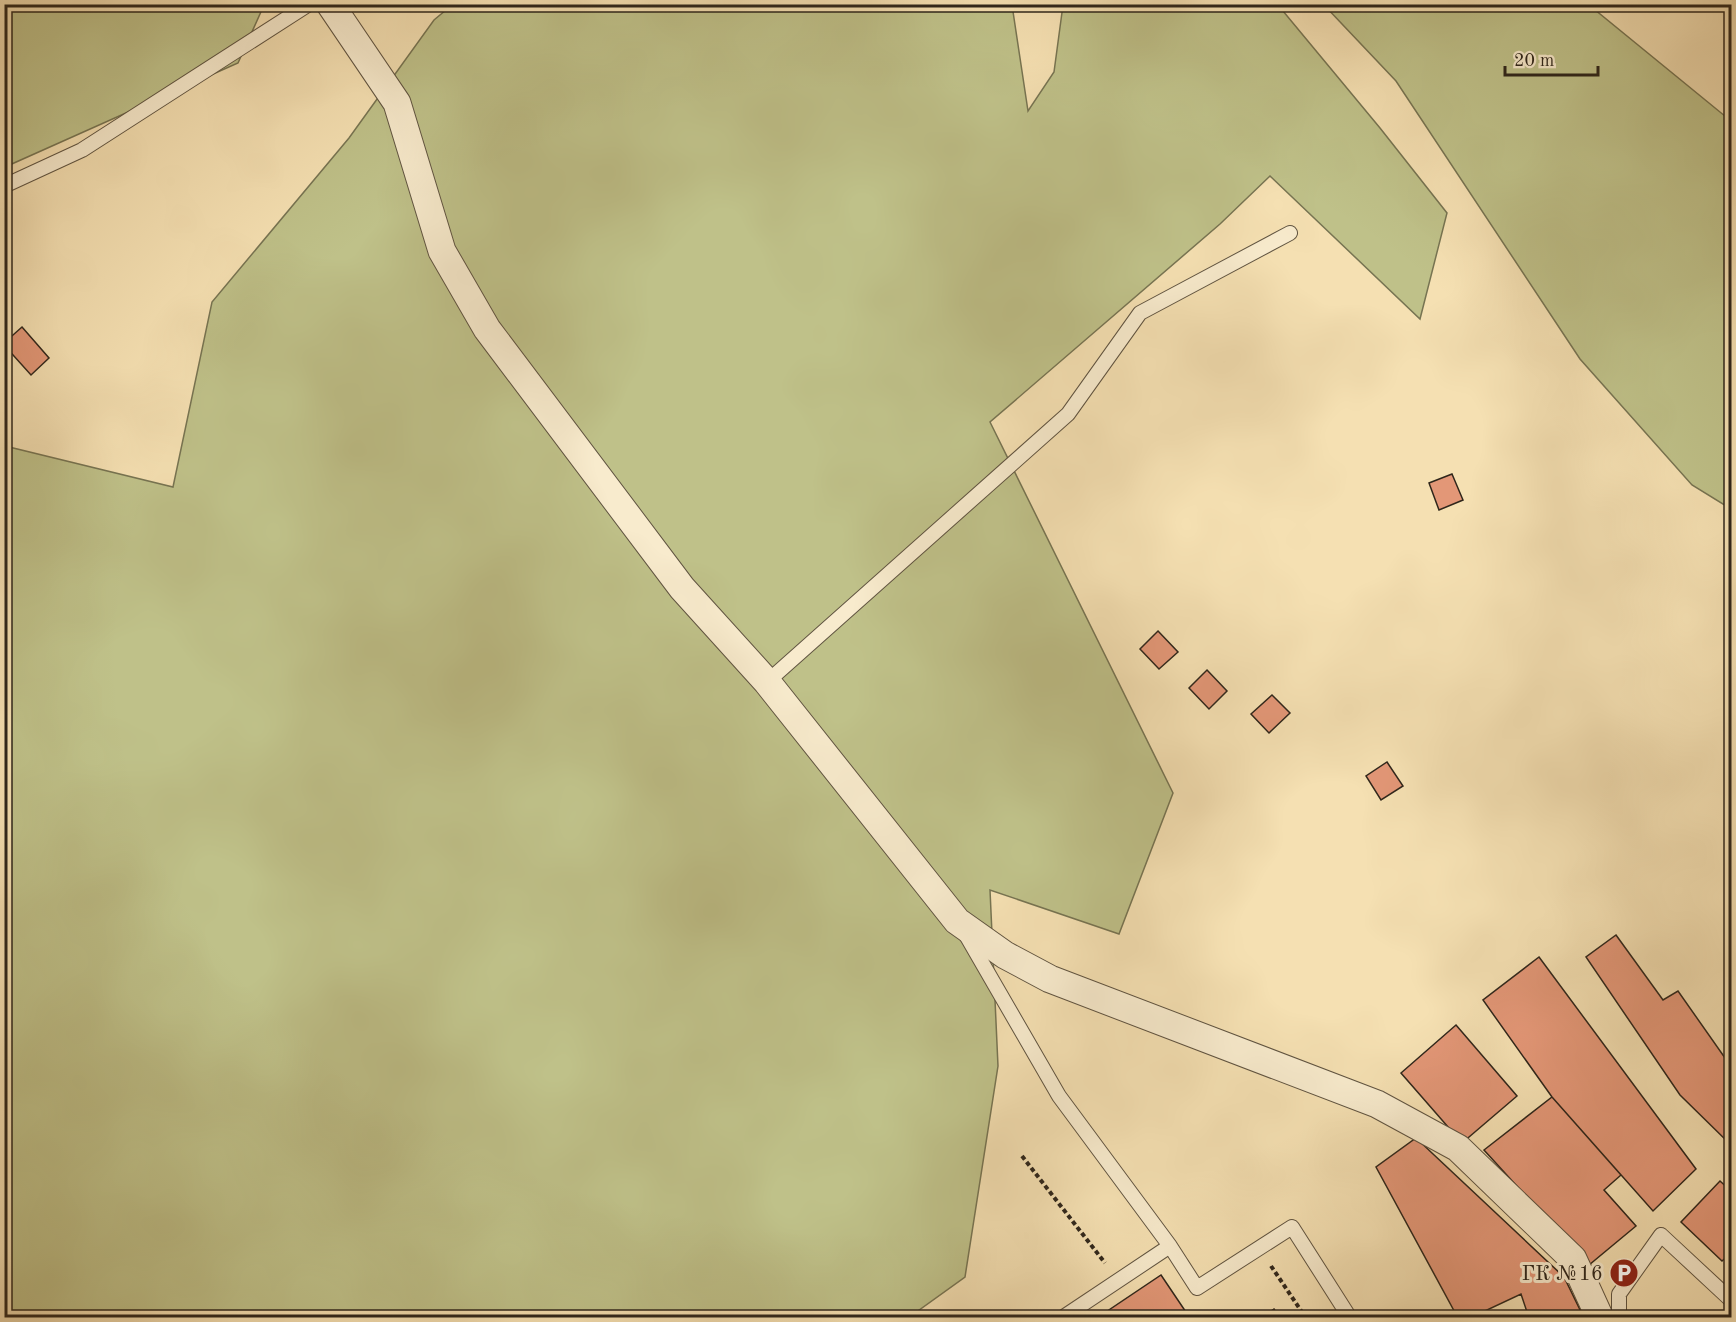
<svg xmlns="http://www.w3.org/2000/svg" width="1736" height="1322" viewBox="0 0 1736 1322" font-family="'Old Standard TT',serif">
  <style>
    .green { fill: #bfc189; stroke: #777452; stroke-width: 1.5 }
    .building { fill: #e39777; stroke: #2f261b; stroke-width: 1.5 }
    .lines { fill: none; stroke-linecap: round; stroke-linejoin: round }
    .lane-casing { stroke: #605441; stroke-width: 16 }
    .street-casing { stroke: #605441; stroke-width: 29 }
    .path { stroke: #2f261b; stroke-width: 4; stroke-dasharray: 4.5 3; stroke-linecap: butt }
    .lane { stroke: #f8ebcd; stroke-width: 14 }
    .street { stroke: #f8ebcd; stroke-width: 27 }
    .labels { text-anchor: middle; stroke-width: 6; stroke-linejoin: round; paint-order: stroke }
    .poi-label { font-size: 21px; fill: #2f261b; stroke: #f8ebcd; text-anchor: end }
  </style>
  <rect width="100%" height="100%" fill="#f5e0b2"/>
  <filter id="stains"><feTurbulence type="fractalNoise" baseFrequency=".00333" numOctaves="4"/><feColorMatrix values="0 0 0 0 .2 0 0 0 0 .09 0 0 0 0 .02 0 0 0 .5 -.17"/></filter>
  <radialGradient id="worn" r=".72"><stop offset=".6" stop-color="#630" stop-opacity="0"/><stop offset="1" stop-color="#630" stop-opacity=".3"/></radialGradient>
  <!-- green -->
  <path class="green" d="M 4,5 L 264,5 L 238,63 L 5,167 Z
    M 452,5 L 1012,5 L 1028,111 L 1054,72 L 1063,5 L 1278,5 L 1380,128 L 1447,213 L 1420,319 L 1270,176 L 1220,224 L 990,422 L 1173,793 L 1119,934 L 990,890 L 998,1066 L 965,1277 L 908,1318 L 5,1318 L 5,446 L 173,487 L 212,302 L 349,138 L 434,20 Z
    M 1324,5 L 1589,5 L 1731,121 L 1731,509 L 1692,485 L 1580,359 L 1396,81 Z"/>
  <!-- building -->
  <path class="building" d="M 22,327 L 49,358 L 31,375 L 4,345 L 4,343 Z
    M 1452,474 L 1463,500 L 1439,510 L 1429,483 Z
    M 1158,631 L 1178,652 L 1159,669 L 1140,649 Z
    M 1207,670 L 1227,691 L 1209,709 L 1189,688 Z
    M 1272,695 L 1290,713 L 1269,733 L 1251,714 Z
    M 1387,762 L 1403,786 L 1381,800 L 1366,776 Z
    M 1616,935 L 1663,1000 L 1678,991 L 1725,1058 L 1732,1063 L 1732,1146 L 1680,1095 L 1586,957 Z
    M 1539,957 L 1696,1169 L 1653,1211 L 1552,1097 L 1483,1000 Z
    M 1456,1025 L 1517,1096 L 1462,1143 L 1401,1073 Z
    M 1552,1097 L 1621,1175 L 1604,1190 L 1636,1226 L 1589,1265 L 1484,1150 Z
    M 1416,1138 L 1564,1277 L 1584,1318 L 1529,1318 L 1521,1294 L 1470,1318 L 1458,1318 L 1376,1167 Z
    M 1720,1181 L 1732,1192 L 1732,1252 L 1722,1261 L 1681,1222 Z
    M 1161,1275 L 1190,1318 L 1097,1318 Z
    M 1274,1309 L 1280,1318 L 1261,1318 Z"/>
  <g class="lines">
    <!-- lane casing -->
    <g class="lane-casing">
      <path id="lane" d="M 4,186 L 82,150 L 309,4
        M 767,682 L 1068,414 L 1140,313 L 1290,233
        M 966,935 L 1059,1096 L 1170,1246 L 1062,1318
        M 1170,1246 L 1197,1288 L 1292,1227 L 1350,1318
        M 1619,1318 L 1619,1294 L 1661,1235 L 1732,1301"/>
    </g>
    <!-- street casing -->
    <g class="street-casing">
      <path id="street" d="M 330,4 L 397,103 L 442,251 L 487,329 L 682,588 L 767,682 L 957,921 L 1005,955 L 1050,979 L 1377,1104 L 1458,1148 L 1573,1259 L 1600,1318"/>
    </g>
    <!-- path -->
    <path class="path" d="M 1022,1156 L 1105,1263
      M 1271,1266 L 1306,1318"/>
    <!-- lane -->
    <use href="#lane" class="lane"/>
    <!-- street -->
    <use href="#street" class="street"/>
  </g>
  <!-- icons -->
  <defs>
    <g id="parking-disc" transform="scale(1.5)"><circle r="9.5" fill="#8f2418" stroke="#f8ebcd"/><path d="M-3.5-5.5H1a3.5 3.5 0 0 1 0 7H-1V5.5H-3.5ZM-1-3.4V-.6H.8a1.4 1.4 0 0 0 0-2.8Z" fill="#fff"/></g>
  </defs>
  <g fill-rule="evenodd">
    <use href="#parking-disc" x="1624" y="1273"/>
  </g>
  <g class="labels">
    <!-- poi labels -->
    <g class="poi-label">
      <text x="1603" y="1280">ГК №16</text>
    </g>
  </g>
  <!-- margin -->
  <rect width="1736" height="1322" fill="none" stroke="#f5e0b2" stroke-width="24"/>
  <rect x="6" y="6" width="1724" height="1310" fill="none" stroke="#2f261b" stroke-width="3"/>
  <rect x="12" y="12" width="1712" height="1298" fill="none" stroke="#2f261b" stroke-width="1.5"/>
  <!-- scale -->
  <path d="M1505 66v9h93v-9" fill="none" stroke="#2f261b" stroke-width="3"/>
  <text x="1514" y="66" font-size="18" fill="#2f261b" stroke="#f8ebcd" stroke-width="4.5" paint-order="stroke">20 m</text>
  <rect width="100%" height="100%" filter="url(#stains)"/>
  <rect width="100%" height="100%" fill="url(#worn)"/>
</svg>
